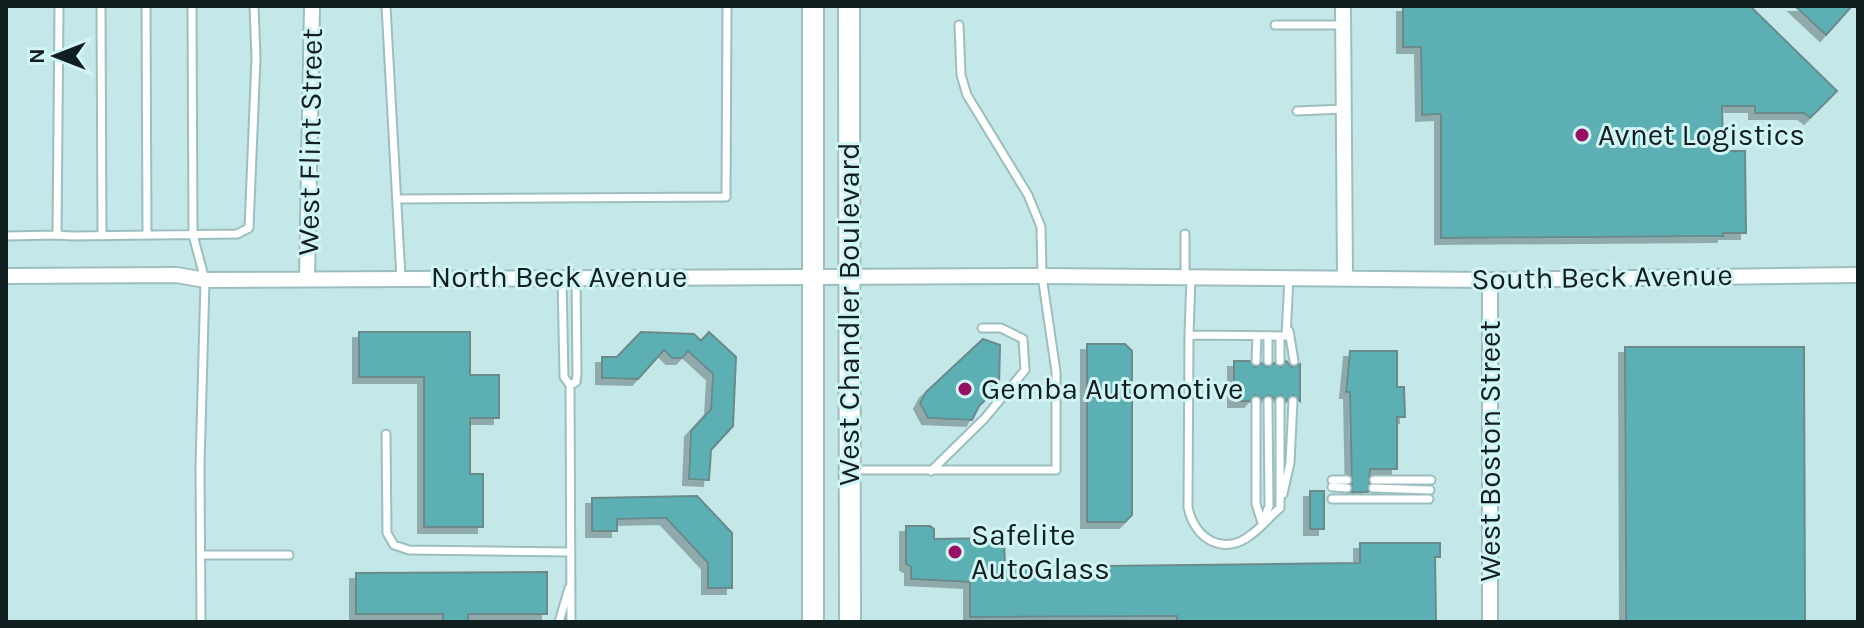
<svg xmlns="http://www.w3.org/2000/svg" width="1864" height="628" viewBox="0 0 1864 628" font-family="Karla,sans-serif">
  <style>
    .building { fill: #5bb0b4; stroke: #6a8a8c; stroke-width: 2; filter: url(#shadow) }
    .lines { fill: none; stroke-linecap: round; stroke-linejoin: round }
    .service-casing { stroke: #9cbebf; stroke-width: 11 }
    .minor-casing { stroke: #9cbebf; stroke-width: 18 }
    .secondary-casing { stroke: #9cbebf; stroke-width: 24 }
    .service { stroke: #fff; stroke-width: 7 }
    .minor { stroke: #fff; stroke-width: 14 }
    .secondary { stroke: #fff; stroke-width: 20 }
    .poi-dot { fill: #971065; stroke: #d1f4f5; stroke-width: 3 }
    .labels { text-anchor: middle; stroke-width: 6; stroke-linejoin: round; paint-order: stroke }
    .poi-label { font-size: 30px; fill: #121f20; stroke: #d1f4f5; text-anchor: start }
    .street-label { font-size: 30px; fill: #121f20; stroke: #d1f4f5 }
  </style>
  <defs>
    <filter id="shadow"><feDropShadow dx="-6" dy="6" stdDeviation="0" flood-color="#0004"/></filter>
  </defs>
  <rect width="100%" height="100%" fill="#c4e7e8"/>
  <!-- building -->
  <path class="building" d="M 1403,6 L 1750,6 L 1837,91 L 1810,118 L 1804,113 L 1755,113 L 1755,106 L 1722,106 L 1723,151 L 1745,151 L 1746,233 L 1723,233 L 1723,236 L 1441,238 L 1441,114 L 1422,115 L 1421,47 L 1403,47 Z
    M 1795,6 L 1852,6 L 1826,35 Z
    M 359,332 L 470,332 L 470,375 L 499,375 L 499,418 L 470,418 L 470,474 L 483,474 L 483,527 L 424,527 L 424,377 L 359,377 Z
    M 641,332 L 694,334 L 701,341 L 709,332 L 736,357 L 733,426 L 711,450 L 709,480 L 689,479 L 691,431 L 711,409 L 713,374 L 688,351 L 682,358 L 672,358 L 664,350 L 638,379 L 602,378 L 602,357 L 617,357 Z
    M 983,339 L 1000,345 L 999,386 L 979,406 L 972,420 L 928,418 L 920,403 L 926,392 Z
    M 1087,344 L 1125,344 L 1132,351 L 1132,515 L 1125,522 L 1087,522 Z
    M 1625,347 L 1804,347 L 1805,622 L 1626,622 Z
    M 1350,351 L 1397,351 L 1397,387 L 1404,387 L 1405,417 L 1397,417 L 1397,469 L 1370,469 L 1368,492 L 1352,492 L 1350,392 L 1346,392 Z
    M 1234,361 L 1250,361 L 1255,367 L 1262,363 L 1267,367 L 1274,363 L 1281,367 L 1286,361 L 1292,367 L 1300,364 L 1300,401 L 1293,395 L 1286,401 L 1281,395 L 1274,399 L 1269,395 L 1262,399 L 1255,395 L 1250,401 L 1234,401 Z
    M 1310,491 L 1324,491 L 1324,529 L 1310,529 Z
    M 697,496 L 732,533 L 732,588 L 708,588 L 708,563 L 666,518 L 617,519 L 617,531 L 592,531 L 592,498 Z
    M 906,526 L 930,526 L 934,529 L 934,539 L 1004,538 L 1005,567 L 1360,563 L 1360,543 L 1440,543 L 1440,557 L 1435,557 L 1436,622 L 1177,622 L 1177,616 L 970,617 L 970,582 L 911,579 L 911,567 L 906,564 Z
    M 547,572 L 547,614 L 468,614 L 468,622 L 443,622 L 443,614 L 356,614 L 356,573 Z"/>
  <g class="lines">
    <!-- service casing -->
    <g class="service-casing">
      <path id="service" d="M 59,6 L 57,235 L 72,236 L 237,234 L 249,228 L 256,58 L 254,6
        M 101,6 L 102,236
        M 146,6 L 147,235
        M 192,6 L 193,235 L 205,280 L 200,466 L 201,622
        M 386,6 L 401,278
        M 1275,25 L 1343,25
        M 1297,111 L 1343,109
        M 398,199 L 726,197 L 727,6
        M 1185,234 L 1185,276
        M 6,236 L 57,235
        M 1191,276 L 1189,335 L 1286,336 L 1289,278
        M 562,278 L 564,377 L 570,385 L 576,382 L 577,374 L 576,278
        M 1289,331 L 1294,361
        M 1189,335 L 1188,507 C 1194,539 1224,557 1252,534 C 1262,527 1270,516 1280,508 L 1280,401
        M 1280,336 L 1280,361
        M 1256,361 L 1257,336
        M 1268,361 L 1268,336
        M 570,385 L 571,622
        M 1256,401 L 1256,504 L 1262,523
        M 386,434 L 387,533 L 394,545 L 409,550 L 571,552
        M 851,470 L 1056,470 L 1056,372 L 1042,276 L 1041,227 L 1028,195 L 967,95 L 961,75 L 959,25
        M 931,471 L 984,419 L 1025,370 L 1023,339 L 1001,328 L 982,328
        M 1332,480 L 1347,480
        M 1374,480 L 1431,480
        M 1332,487 L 1347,488
        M 1373,488 L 1430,490
        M 1283,494 L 1290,463 L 1293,401
        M 1332,499 L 1429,499
        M 1263,521 L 1269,506 L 1268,401
        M 202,555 L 289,555
        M 559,622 L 569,588"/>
    </g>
    <!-- minor casing -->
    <g class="minor-casing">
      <path id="minor" d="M 1343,6 L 1345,277
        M 6,276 L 177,275 L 205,280 L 1042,276 L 1490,280 L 1858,275
        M 307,278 L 312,6
        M 1490,280 L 1490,622"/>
    </g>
    <!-- secondary casing -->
    <g class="secondary-casing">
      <path id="secondary" d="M 813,6 L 813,622
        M 849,6 L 850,622"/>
    </g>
    <!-- service -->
    <use href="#service" class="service"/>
    <!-- minor -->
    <use href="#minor" class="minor"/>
    <!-- secondary -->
    <use href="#secondary" class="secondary"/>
  </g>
  <!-- markers -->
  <g class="poi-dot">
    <circle cx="1582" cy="135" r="8"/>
    <circle cx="965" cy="389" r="8"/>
    <circle cx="955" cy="552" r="8"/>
  </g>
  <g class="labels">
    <!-- poi labels -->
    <g class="poi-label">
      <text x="1598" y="145">Avnet Logistics</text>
      <text x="981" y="399">Gemba Automotive</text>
      <text x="971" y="545">Safelite<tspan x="971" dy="34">AutoGlass</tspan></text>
    </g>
    <!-- street labels -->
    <g class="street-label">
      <text transform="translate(310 142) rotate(-89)" y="10">West Flint Street</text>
      <text x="559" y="287">North Beck Avenue</text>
      <text transform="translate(1602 277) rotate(-1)" y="10">South Beck Avenue</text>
      <text transform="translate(849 314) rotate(-90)" y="10">West Chandler Boulevard</text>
      <text transform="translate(1490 451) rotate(-90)" y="10">West Boston Street</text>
    </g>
  </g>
  <!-- border -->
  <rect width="1864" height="628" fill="none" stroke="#121f20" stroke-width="16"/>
  <!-- north arrow -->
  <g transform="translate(56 56) rotate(270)" stroke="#d1f4f5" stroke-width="6" paint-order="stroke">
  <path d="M0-6L14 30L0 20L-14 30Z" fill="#121f20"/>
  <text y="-12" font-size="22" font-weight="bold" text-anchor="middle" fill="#121f20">N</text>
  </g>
</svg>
